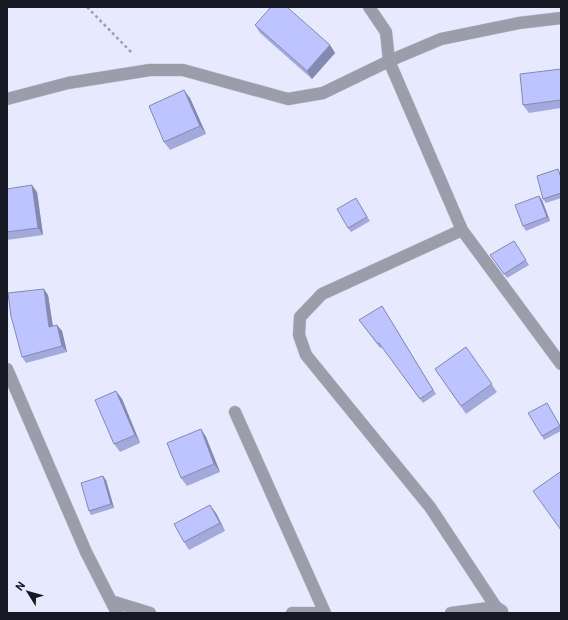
<svg xmlns="http://www.w3.org/2000/svg" width="568" height="620" viewBox="0 0 568 620" font-family="Roboto,sans-serif">
  <style>
    .lines { fill: none; stroke-linecap: round; stroke-linejoin: round }
    .street-casing { stroke: #c6c8db; stroke-width: 13 }
    .path { stroke: #9da0b1; stroke-width: 2.5; stroke-dasharray: 3 3; stroke-linecap: butt }
    .street { stroke: #9b9daa; stroke-width: 12 }
    .wall { fill: #a3a9db }
    .shaded-wall { fill: #8489b2 }
    .building { fill: #bdc4ff; stroke: #8489b2 }
  </style>
  <rect width="100%" height="100%" fill="#e7eafe"/>
  <g class="lines">
    <!-- street casing -->
    <g class="street-casing">
      <path id="street" d="M 369,7 L 386,32 L 389,61 L 462,230 L 561,364
        M 7,99 L 68,83 L 150,70 L 183,70 L 288,99 L 323,93 L 389,61 L 441,39 L 519,23 L 561,18
        M 462,230 L 322,294 L 300,317 L 299,335 L 306,355 L 430,507 L 496,607 L 499,613
        M 7,369 L 86,552 L 117,613
        M 235,412 L 325,613
        M 111,601 L 150,613
        M 292,613 L 322,613
        M 451,613 L 496,607 L 502,611"/>
    </g>
    <!-- path -->
    <path class="path" d="M 87,7 L 132,53"/>
    <!-- street -->
    <use href="#street" class="street"/>
  </g>
  <!-- wall -->
  <path class="wall" d="M 255,25 L 330,45 L 335,53 L 312,79 L 260,33 Z
    M 561,69 L 561,108 L 529,113 L 523,105 Z
    M 190,98 L 206,134 L 170,150 L 164,142 Z
    M 558,169 L 561,174 L 561,198 L 546,203 L 543,199 Z
    M 7,189 L 37,192 L 43,235 L 7,240 Z
    M 539,196 L 542,200 L 550,221 L 526,231 L 523,226 Z
    M 358,202 L 370,221 L 351,232 L 348,228 Z
    M 514,241 L 529,265 L 507,278 L 490,255 Z
    M 48,295 L 53,326 L 57,325 L 62,331 L 67,352 L 26,363 L 22,357 Z
    M 382,306 L 436,394 L 423,403 L 382,347 L 380,348 L 359,320 Z
    M 466,347 L 497,392 L 466,414 L 435,369 Z
    M 116,391 L 122,399 L 140,443 L 120,452 L 114,444 Z
    M 549,407 L 561,427 L 561,431 L 544,440 L 542,436 Z
    M 201,429 L 206,437 L 220,472 L 187,486 L 181,478 Z
    M 106,480 L 114,508 L 91,515 L 89,511 Z
    M 216,513 L 225,531 L 189,550 L 184,542 Z"/>
  <!-- shaded-wall -->
  <path class="shaded-wall" d="M 330,45 L 335,53 L 312,79 L 307,71 Z
    M 184,90 L 190,98 L 206,134 L 200,126 Z
    M 32,185 L 37,192 L 43,235 L 38,228 Z
    M 539,196 L 542,200 L 550,221 L 547,217 Z
    M 44,289 L 48,295 L 54,334 L 49,327 Z
    M 57,325 L 62,331 L 67,352 L 62,346 Z
    M 116,391 L 122,399 L 140,443 L 135,435 Z
    M 201,429 L 206,437 L 220,472 L 214,464 Z
    M 103,476 L 106,480 L 114,508 L 111,504 Z
    M 210,505 L 216,513 L 225,531 L 220,523 Z"/>
  <!-- building -->
  <path class="building" d="M 271,7 L 287,7 L 330,45 L 307,71 L 255,25 Z
    M 561,69 L 561,100 L 523,105 L 520,74 Z
    M 184,90 L 200,126 L 164,142 L 149,106 Z
    M 558,169 L 561,178 L 561,193 L 543,199 L 537,176 Z
    M 32,185 L 38,228 L 7,232 L 7,189 Z
    M 539,196 L 547,217 L 523,226 L 515,205 Z
    M 356,198 L 367,217 L 348,228 L 337,209 Z
    M 514,241 L 526,260 L 504,274 L 490,255 Z
    M 44,289 L 49,327 L 57,325 L 62,346 L 22,357 L 11,316 L 8,293 Z
    M 382,306 L 433,390 L 420,399 L 379,343 L 378,344 L 359,320 Z
    M 466,347 L 492,384 L 461,406 L 435,369 Z
    M 116,391 L 135,435 L 114,444 L 95,400 Z
    M 547,403 L 560,426 L 542,436 L 528,413 Z
    M 201,429 L 214,464 L 181,478 L 167,443 Z
    M 560,472 L 561,473 L 561,530 L 533,491 Z
    M 103,476 L 111,504 L 89,511 L 81,483 Z
    M 210,505 L 220,523 L 184,542 L 174,524 Z"/>
  <!-- border -->
  <rect width="568" height="620" fill="none" stroke="#161823" stroke-width="16"/>
  <!-- north arrow -->
  <g transform="translate(28 592) rotate(307)" stroke="#e7eafe" stroke-width="3" paint-order="stroke">
  <path d="M0-3L7 15L0 10L-7 15Z" fill="#161823"/>
  <text y="-6" font-size="11" font-weight="bold" text-anchor="middle" fill="#161823">N</text>
  </g>
</svg>
